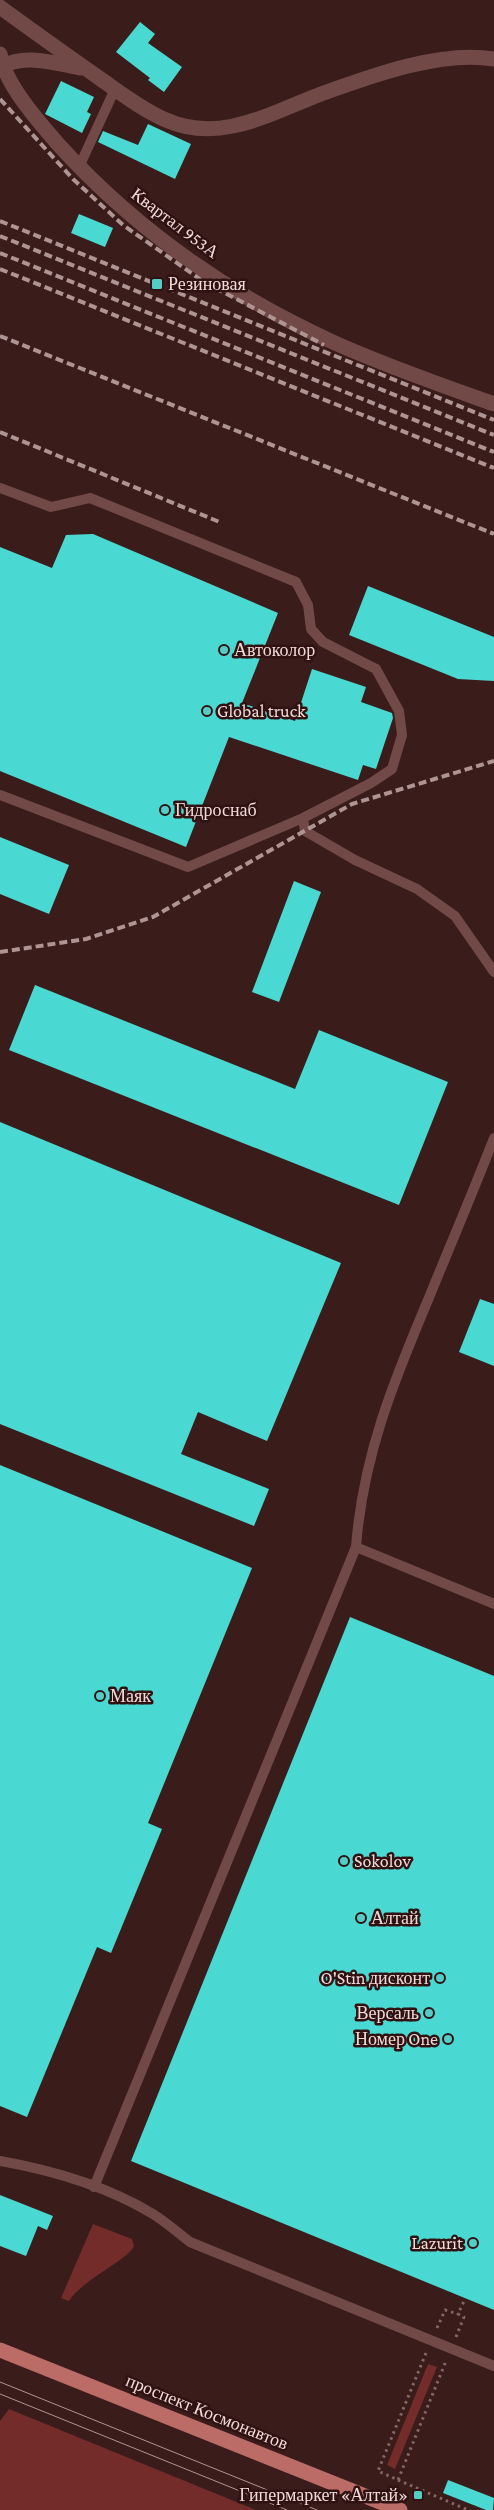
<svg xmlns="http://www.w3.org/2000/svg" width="494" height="2510" viewBox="0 0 494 2510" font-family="'Crimson Pro',serif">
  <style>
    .green { fill: #732c2a }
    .building { fill: #4ad9d2 }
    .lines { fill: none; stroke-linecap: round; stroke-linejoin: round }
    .path { stroke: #826765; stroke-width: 3; stroke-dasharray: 2.5 4; stroke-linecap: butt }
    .lane { stroke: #714a47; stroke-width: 10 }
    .street { stroke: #714a47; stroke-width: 15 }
    .primary { stroke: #bb6c67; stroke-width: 15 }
    .tram { stroke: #ae9593; stroke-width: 1 }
    .rail { stroke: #ae9593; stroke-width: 4; stroke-dasharray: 8 4; stroke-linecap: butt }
    .poi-dot { fill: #54cdc7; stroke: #2f1211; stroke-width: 2 }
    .labels { text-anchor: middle; stroke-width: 5; stroke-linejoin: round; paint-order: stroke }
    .street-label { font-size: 18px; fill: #f0dad8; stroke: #2f1211 }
    .poi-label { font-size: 18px; fill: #f0dad8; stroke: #2f1211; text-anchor: start }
  </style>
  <rect width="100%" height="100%" fill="#3a1c1a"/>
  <!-- green -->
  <path class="green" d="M 93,2224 L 132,2239 L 134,2246 C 128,2260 83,2279 69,2301 L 61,2298 Z
    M 428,2364 L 437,2367 L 395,2469 L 387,2465 Z
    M 9,2409 L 256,2510 L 0,2510 L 0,2421 Z"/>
  <!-- building -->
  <path class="building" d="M 140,22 L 155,34 L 148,43 L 182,67 L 164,92 L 148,80 L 150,78 L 116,52 Z
    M 61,81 L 94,97 L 87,112 L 91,114 L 82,133 L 45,114 Z
    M 148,124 L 191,144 L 175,179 L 98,142 L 103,131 L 138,145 Z
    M 79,214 L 113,228 L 105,247 L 71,233 Z
    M 93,534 L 278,613 L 242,703 L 295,721 L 312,669 L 366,687 L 361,702 L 392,713 L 393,718 L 376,769 L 363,765 L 358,780 L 229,737 L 186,847 L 0,771 L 0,547 L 52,568 L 66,535 Z
    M 368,586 L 494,637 L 494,681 L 458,679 L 349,635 Z
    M 0,837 L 69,865 L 49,914 L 0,894 Z
    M 294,881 L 321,892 L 279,1002 L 252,992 Z
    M 35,985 L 295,1089 L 319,1030 L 448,1082 L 399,1205 L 9,1050 Z
    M 0,1122 L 341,1263 L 267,1441 L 198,1412 L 181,1454 L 269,1489 L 254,1526 L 0,1424 Z
    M 480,1299 L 494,1304 L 494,1366 L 459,1352 Z
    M 0,1465 L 252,1568 L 148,1823 L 162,1829 L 111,1953 L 97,1947 L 27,2117 L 0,2106 Z
    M 350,1617 L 494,1676 L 494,2310 L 131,2161 Z
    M 0,2195 L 53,2216 L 47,2230 L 38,2226 L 26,2256 L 0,2246 Z
    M 448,2480 L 494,2498 L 493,2510 L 486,2510 L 443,2493 Z"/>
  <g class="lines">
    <!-- path -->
    <path class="path" d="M 437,2328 L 445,2310 L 458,2314
      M 456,2337 L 464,2317 L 458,2314 L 465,2299
      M 426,2353 L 378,2471 L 398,2480 L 446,2361
      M 398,2480 L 468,2510"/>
    <!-- lane -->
    <path class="lane" d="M 79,167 L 115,89
      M 0,488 L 51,507 L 90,498 L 296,582 L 308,605 L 311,629 L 323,642 L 376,669 L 399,711 L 402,735 L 392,769 L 371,783 L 303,818 L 188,867 L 0,795
      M 303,818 L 305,831 L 355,860 L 417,889 L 455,916 L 494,972
      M 356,1547 C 363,1456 393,1383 428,1300 C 450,1246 473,1192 494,1138
      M 0,2161 C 51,2170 108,2187 153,2214 C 166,2222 178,2233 190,2242 L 494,2366
      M 94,2187 L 356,1547 L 494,1604"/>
    <!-- street -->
    <path class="street" d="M 0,7 C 34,32 68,56 102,80 C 122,94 143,110 166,120 C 220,144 271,113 321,94 C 371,76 441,50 494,59
      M 0,54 C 5,84 38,121 58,144 C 135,229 231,296 335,343 C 386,366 441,385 494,404
      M 0,68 C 22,52 57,64 81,68"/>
    <!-- primary -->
    <path class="primary" d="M 0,2350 L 400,2510"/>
    <!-- tram -->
    <path class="tram" d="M 0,2382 L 317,2510
      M 0,2394 L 287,2510"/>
    <!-- rail -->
    <path class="rail" d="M 0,99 L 73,179 L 123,225 L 204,282 L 324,345
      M 0,221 L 494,420
      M 0,236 L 494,435
      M 0,253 L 494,452
      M 0,269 L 494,468
      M 0,336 L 494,534
      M 0,432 L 222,523
      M 0,952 L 86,939 L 153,917 L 352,804 L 494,761"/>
  </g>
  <!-- markers -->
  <g class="poi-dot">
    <rect x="151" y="278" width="12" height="12" rx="2.5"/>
    <circle cx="224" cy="650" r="5"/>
    <circle cx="207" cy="711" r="5"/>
    <circle cx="165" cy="810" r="5"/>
    <circle cx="100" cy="1696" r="5"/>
    <circle cx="344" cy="1861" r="5"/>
    <circle cx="361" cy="1918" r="5"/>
    <circle cx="440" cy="1978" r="5"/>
    <circle cx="429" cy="2013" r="5"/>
    <circle cx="448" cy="2039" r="5"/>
    <circle cx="473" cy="2243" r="5"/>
    <rect x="413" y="2490" width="10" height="10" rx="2.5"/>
  </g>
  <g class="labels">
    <!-- street labels -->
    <g class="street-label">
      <text transform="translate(175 223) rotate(37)" y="6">Квартал 953А</text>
      <text transform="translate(207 2412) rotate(22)" y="6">проспект Космонавтов</text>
    </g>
    <!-- poi labels -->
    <g class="poi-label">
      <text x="168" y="290">Резиновая</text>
      <text x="234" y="656">Автоколор</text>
      <text x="217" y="717">Global truck</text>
      <text x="175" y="816">Гидроснаб</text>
      <text x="110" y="1702">Маяк</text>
      <text x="354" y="1867">Sokolov</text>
      <text x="371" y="1924">Алтай</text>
      <text x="430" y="1984" text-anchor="end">O'Stin дисконт</text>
      <text x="419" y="2019" text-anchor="end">Версаль</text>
      <text x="438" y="2045" text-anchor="end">Номер One</text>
      <text x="463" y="2249" text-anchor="end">Lazurit</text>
      <text x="408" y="2501" text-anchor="end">Гипермаркет «Алтай»</text>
    </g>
  </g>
</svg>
